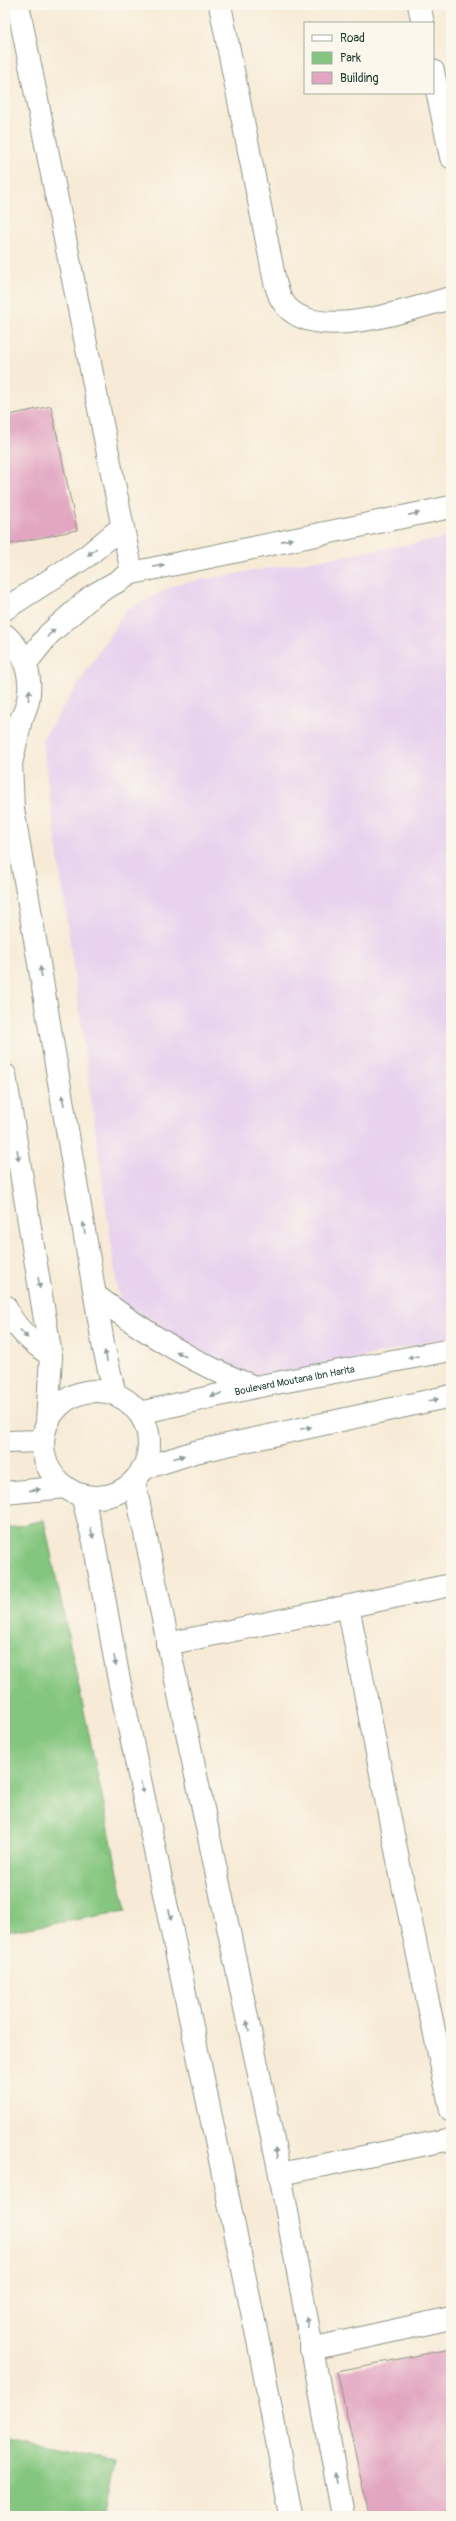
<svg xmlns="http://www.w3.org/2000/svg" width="456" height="2521" viewBox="0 0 456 2521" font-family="Pangolin,sans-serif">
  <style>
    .built { fill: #e8d2ee }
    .green { fill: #84c67f; stroke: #52825a }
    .building { fill: #e2a6c2 }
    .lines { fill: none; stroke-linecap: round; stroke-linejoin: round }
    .minor-casing { stroke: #8b9486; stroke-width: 24 }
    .tertiary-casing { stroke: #8b9486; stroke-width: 24 }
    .minor { stroke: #fff; stroke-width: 22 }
    .tertiary { stroke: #fff; stroke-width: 22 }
    .oneway { fill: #8f9e9a }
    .labels { text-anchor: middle; stroke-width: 3; stroke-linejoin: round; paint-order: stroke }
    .street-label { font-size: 10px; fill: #1f3d34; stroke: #fbf7ec }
  </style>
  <rect width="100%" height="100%" fill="#fbf7ec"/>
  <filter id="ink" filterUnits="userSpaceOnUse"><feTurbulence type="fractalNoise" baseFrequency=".025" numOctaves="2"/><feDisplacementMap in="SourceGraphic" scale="8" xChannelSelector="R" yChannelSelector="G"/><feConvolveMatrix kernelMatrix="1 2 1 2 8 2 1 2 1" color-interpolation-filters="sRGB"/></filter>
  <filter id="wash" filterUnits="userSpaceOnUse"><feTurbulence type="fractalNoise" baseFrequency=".012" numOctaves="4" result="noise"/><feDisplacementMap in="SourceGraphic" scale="16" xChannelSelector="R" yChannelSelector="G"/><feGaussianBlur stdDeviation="0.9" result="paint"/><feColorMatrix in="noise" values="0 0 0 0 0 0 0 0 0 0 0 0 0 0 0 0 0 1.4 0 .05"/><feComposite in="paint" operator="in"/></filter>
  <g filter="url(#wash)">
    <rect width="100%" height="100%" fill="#f7ebd7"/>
    <!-- built -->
    <path class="built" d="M 451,537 L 451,1337 L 241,1385 L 121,1316 L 42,740 L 126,610 L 177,584 Z"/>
    <!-- green -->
    <path class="green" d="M 44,1520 L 126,1911 L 5,1932 L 5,1529 Z
      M 5,2438 L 114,2459 L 103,2516 L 5,2516 Z"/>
    <g id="blocks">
      <!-- building -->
      <path class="building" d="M 51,406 L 77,530 L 5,545 L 5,416 Z
        M 451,2349 L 451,2516 L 369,2516 L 337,2371 Z"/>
    </g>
  </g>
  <g filter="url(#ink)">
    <use href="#blocks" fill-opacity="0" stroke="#8b9486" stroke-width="1"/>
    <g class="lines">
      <!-- minor casing -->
      <g class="minor-casing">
        <path id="minor" d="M 18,5 L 132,573
          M 220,5 L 275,282 C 277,288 279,297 283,302 C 312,346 411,308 451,298
          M 419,5 L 423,23
          M 433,71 L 451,157
          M 5,609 L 87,556 L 122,527
          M 26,663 L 49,634 L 92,596 L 132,573 L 451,507
          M 348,1606 L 402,1880 L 451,2110
          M 167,1644 L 451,1585
          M 280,2174 L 451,2139
          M 311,2349 L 451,2318"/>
      </g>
      <!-- tertiary casing -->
      <g class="tertiary-casing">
        <g id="tertiary">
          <path d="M 5,635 C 36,663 37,704 10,735"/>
          <path d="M 20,724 L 11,764 L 13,809 L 104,1349 L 115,1394"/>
          <path d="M 5,1075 L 51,1356 L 47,1423"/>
          <path d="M 96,1296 C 146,1333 196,1365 255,1387"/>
          <path d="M 5,1306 C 14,1328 32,1342 51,1356"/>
          <circle cx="96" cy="1444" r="53"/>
          <path id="s1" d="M 139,1413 L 255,1387 L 451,1350"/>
          <path d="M 5,1442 L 43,1441"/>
          <path d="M 142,1469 L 195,1452 L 451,1396"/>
          <path d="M 134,1481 L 280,2174 L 343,2516"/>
          <path d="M 5,1493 L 65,1487"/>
          <path d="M 82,1495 L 94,1542 L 118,1675 L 259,2345 L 291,2516"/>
        </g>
      </g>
      <!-- minor -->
      <use href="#minor" class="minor"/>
      <!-- tertiary -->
      <use href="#tertiary" class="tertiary"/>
    </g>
    <!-- one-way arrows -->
    <defs><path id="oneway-solid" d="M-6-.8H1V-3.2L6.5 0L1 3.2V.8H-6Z"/></defs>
    <g class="oneway">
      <use href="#oneway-solid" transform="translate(414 514) rotate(-11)"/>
      <use href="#oneway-solid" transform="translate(287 540) rotate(-11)"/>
      <use href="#oneway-solid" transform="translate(92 552) rotate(141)"/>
      <use href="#oneway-solid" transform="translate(159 566) rotate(-11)"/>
      <use href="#oneway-solid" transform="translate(51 633) rotate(-45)"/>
      <use href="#oneway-solid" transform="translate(29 695) rotate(-85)"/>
      <use href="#oneway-solid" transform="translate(41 972) rotate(-100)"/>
      <use href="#oneway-solid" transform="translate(63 1100) rotate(-100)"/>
      <use href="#oneway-solid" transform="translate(18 1155) rotate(81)"/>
      <use href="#oneway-solid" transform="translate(84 1228) rotate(-99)"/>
      <use href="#oneway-solid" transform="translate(39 1283) rotate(81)"/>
      <use href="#oneway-solid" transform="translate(24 1334) rotate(48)"/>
      <use href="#oneway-solid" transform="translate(181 1354) rotate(-150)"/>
      <use href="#oneway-solid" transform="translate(106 1356) rotate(-104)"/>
      <use href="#oneway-solid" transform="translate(413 1357) rotate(169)"/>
      <use href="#oneway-solid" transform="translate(216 1395) rotate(167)"/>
      <use href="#oneway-solid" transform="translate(433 1400) rotate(-12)"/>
      <use href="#oneway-solid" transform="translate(306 1428) rotate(-12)"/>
      <use href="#oneway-solid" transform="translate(179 1457) rotate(-18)"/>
      <use href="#oneway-solid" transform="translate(35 1490) rotate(-6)"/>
      <use href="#oneway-solid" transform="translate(92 1533) rotate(76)"/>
      <use href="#oneway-solid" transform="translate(115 1661) rotate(80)"/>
      <use href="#oneway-solid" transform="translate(142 1788) rotate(78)"/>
      <use href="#oneway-solid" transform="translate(170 1915) rotate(78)"/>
      <use href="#oneway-solid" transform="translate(248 2026) rotate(-102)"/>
      <use href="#oneway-solid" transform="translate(276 2153) rotate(-102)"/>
      <use href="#oneway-solid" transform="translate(307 2322) rotate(-100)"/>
      <use href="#oneway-solid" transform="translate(336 2478) rotate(-101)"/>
    </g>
  </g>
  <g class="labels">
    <!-- street labels -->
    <g class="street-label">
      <text dy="4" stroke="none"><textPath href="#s1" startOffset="159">Boulevard Moutana Ibn Harita</textPath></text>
    </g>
  </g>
  <!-- margin -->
  <rect width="456" height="2521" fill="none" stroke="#fbf7ec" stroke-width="20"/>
  <!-- legend -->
  <rect x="304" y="22" width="130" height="72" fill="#fbf7ec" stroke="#a3ada2"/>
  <rect x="312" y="35" width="20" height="6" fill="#ffffff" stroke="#a3ada2"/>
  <text x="340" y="42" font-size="12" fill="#1f3d34">Road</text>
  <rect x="312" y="52" width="20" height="12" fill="#84c67f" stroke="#a3ada2"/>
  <text x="340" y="62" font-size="12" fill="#1f3d34">Park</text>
  <rect x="312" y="72" width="20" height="12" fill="#e2a6c2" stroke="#a3ada2"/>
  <text x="340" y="82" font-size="12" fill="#1f3d34">Building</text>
</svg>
